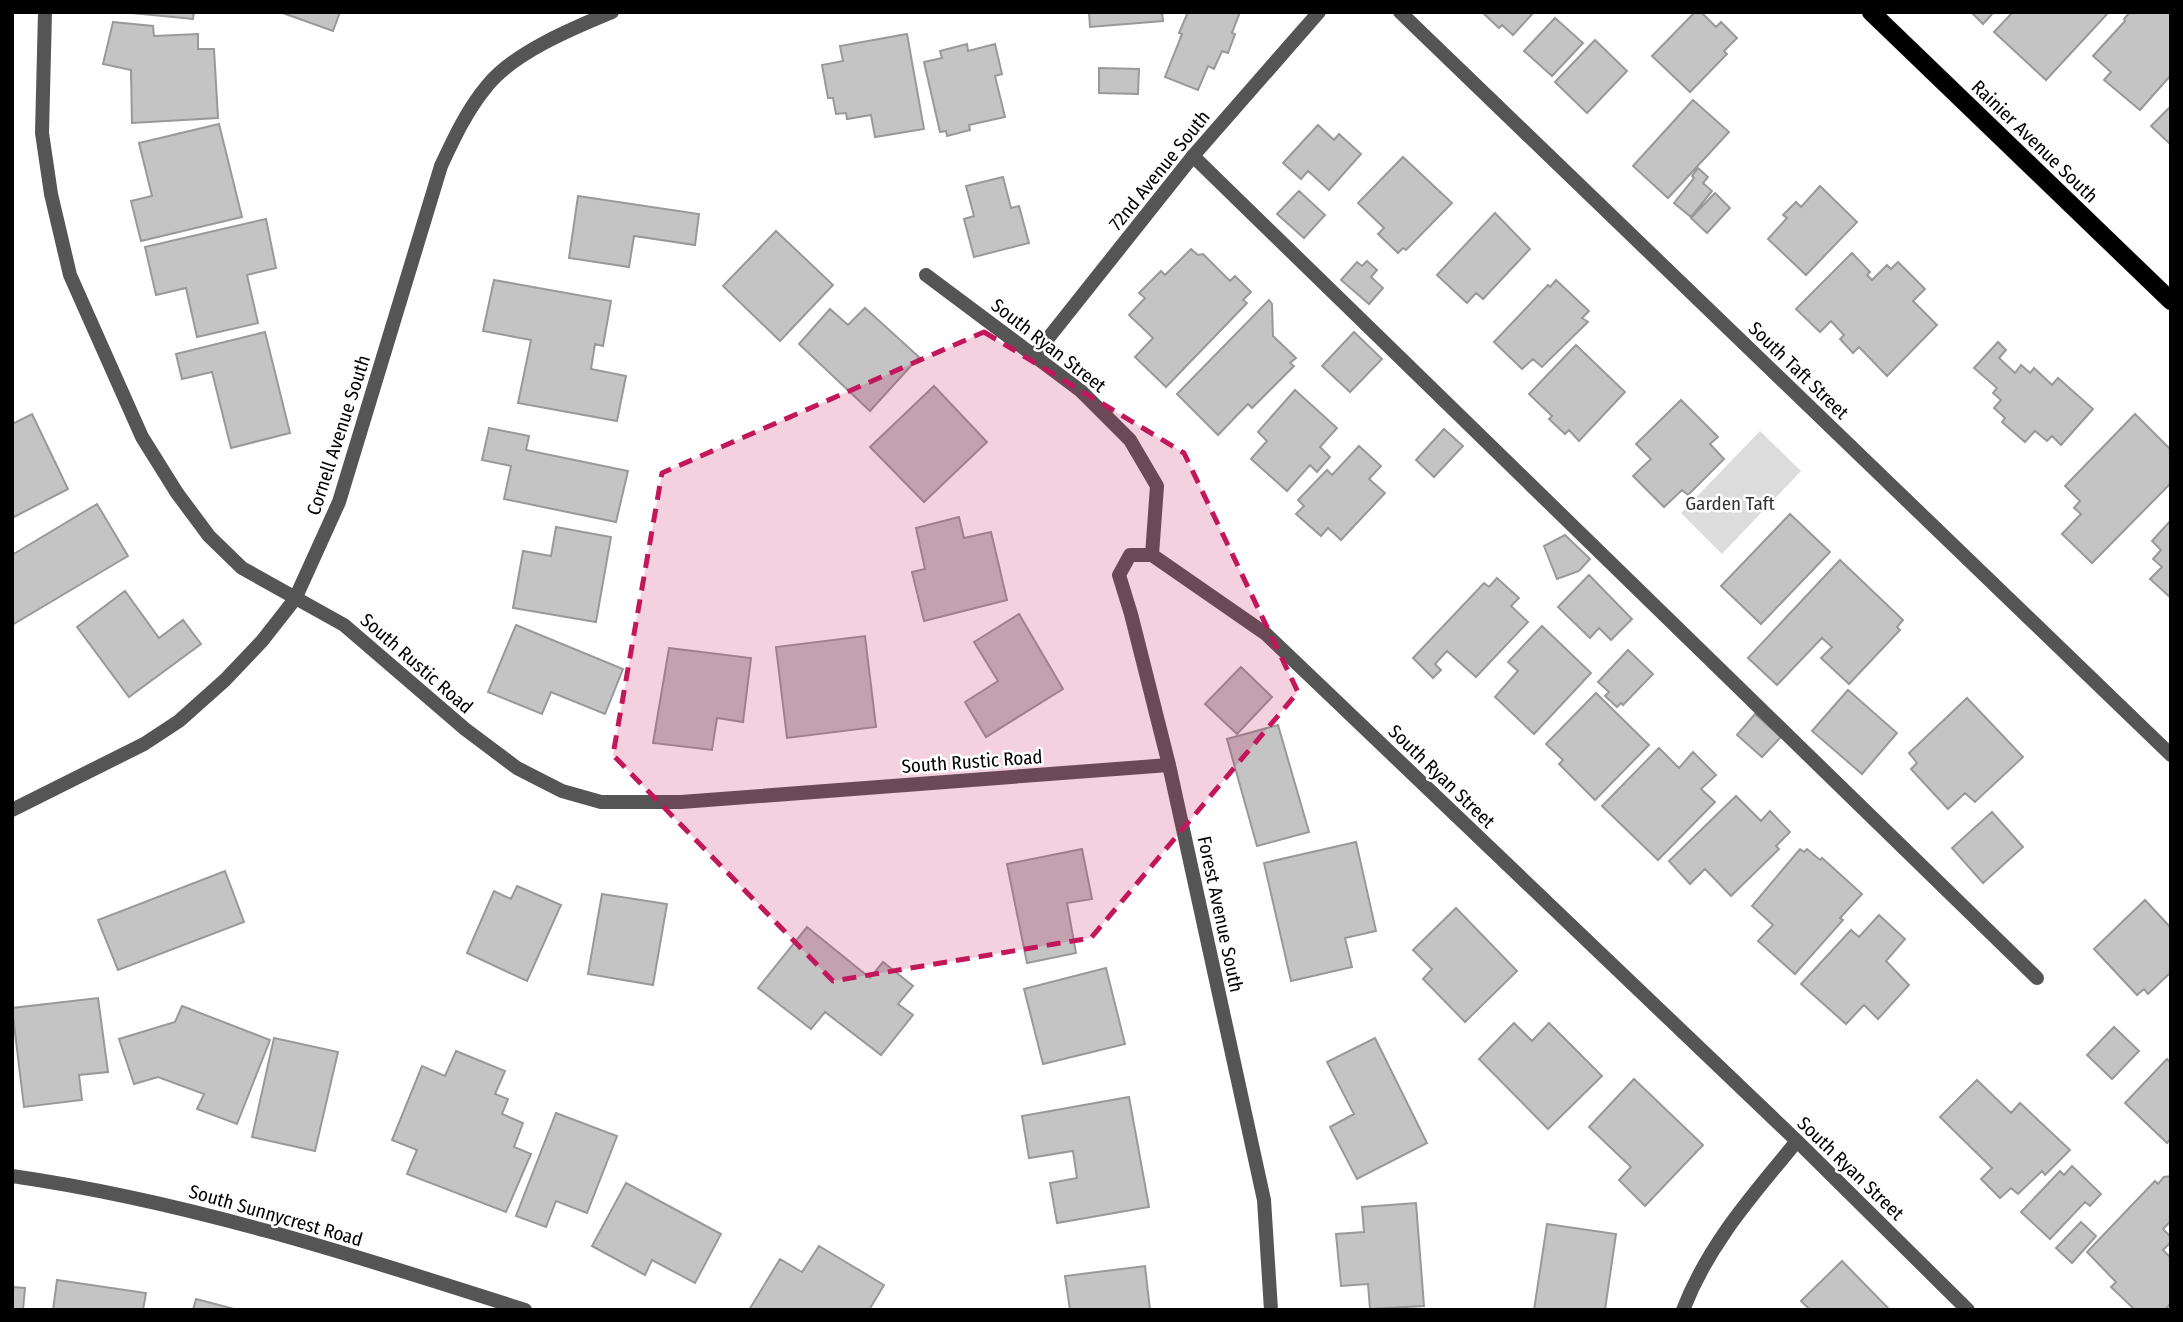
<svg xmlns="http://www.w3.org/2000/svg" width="2183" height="1322" viewBox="0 0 2183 1322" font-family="'Fira Sans Condensed',sans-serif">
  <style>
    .green { fill: #dcdcdc }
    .building { fill: #c4c4c4; stroke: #999; stroke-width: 2 }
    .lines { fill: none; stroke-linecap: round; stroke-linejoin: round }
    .primary-casing { stroke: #dbdbdb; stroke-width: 19 }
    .service { stroke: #555; stroke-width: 14 }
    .minor { stroke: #555; stroke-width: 14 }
    .tertiary { stroke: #555; stroke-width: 14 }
    .primary { stroke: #000; stroke-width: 18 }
    .marked { fill: #c2185b; fill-opacity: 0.2; stroke: #c2185b; stroke-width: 5; stroke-dasharray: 14 9; stroke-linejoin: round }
    .labels { text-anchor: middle; stroke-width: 5; stroke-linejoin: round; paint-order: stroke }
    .street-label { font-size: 19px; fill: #000; stroke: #fff }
    .park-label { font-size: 19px; fill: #333; stroke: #fff }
  </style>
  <rect width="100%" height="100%" fill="#fff"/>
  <!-- green -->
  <path class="green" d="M 1760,431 L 1801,471 L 1722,554 L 1681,513 Z"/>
  <!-- building -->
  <path class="building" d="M 121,12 L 194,12 L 193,19 Z
    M 280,12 L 340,12 L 333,31 Z
    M 1089,12 L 1162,12 L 1163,21 L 1090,27 Z
    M 1188,12 L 1240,12 L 1232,33 L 1235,34 L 1228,53 L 1222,51 L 1214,69 L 1208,66 L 1198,90 L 1165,77 L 1182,34 L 1179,33 Z
    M 1482,12 L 1534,12 L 1513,35 L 1502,25 L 1499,28 Z
    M 1695,12 L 1701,12 L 1716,27 L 1721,22 L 1737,38 L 1724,51 L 1727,54 L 1690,92 L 1652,56 Z
    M 1971,12 L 1994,12 L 1983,24 Z
    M 2013,12 L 2109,12 L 2046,80 L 1994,32 Z
    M 2130,12 L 2171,12 L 2171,75 L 2140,110 L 2104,80 L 2111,72 L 2093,56 L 2125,21 L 2124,19 Z
    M 1555,18 L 1583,43 L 1552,76 L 1524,51 Z
    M 113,22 L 153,26 L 154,36 L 198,34 L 198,49 L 214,49 L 218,118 L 132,123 L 131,70 L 103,64 Z
    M 907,34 L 924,129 L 875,137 L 871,115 L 847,119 L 846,113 L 836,114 L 833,98 L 828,98 L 822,65 L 843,61 L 840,46 Z
    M 1595,40 L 1627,71 L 1587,113 L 1555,82 Z
    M 967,44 L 968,51 L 995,44 L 1002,74 L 995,76 L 1005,117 L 969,125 L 970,130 L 947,136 L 946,131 L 940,132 L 924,62 L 942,58 L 940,51 Z
    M 1099,68 L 1139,69 L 1138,94 L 1099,93 Z
    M 1693,100 L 1729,132 L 1668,198 L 1633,166 Z
    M 2171,106 L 2171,145 L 2151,126 Z
    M 219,124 L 242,217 L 141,241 L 131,201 L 152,196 L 139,143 Z
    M 1318,125 L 1334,140 L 1339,134 L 1361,154 L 1329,190 L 1308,171 L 1301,179 L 1283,163 Z
    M 1403,157 L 1452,203 L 1406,250 L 1403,248 L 1398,253 L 1378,234 L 1384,228 L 1358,203 Z
    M 1698,168 L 1708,177 L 1703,183 L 1712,191 L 1691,217 L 1674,203 L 1694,178 L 1692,176 Z
    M 1003,177 L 1011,208 L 1019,206 L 1029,243 L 974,257 L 964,219 L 974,216 L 966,186 Z
    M 1820,186 L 1857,222 L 1806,275 L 1768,239 L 1787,218 L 1783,215 L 1796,202 L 1801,207 Z
    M 1299,191 L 1325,215 L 1304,238 L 1277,214 Z
    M 1715,193 L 1730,208 L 1707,233 L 1691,218 Z
    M 578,196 L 699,214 L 695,245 L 634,236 L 629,267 L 569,258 Z
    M 1495,213 L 1530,249 L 1483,299 L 1476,293 L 1467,303 L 1437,275 Z
    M 266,219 L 276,268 L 247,275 L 258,323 L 197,337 L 186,288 L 156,295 L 145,247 Z
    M 776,231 L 833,285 L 780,341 L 723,286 Z
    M 1191,249 L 1198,255 L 1203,254 L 1230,281 L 1235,276 L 1251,292 L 1243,300 L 1247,303 L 1166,387 L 1135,357 L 1153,338 L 1129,315 L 1145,298 L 1139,293 L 1161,271 L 1165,275 Z
    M 1852,253 L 1870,272 L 1867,275 L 1872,280 L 1887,265 L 1891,269 L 1898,262 L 1925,289 L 1913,301 L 1937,325 L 1887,376 L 1859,347 L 1853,353 L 1840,339 L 1844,335 L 1831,321 L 1820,332 L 1796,309 Z
    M 1367,261 L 1377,270 L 1371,277 L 1383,288 L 1369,304 L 1341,280 L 1357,262 L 1362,266 Z
    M 494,280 L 611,301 L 603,346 L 595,344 L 591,369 L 626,376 L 617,421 L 518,403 L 531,340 L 483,331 Z
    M 1556,280 L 1589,311 L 1582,318 L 1588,322 L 1542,367 L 1533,359 L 1522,369 L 1494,342 L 1548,285 L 1550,287 Z
    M 1269,300 L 1272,304 L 1273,336 L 1296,358 L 1290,363 L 1294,366 L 1252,408 L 1248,404 L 1218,435 L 1177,394 Z
    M 865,308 L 919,357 L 870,411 L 799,344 L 830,309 L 848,325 Z
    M 265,332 L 290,433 L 231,448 L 212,372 L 182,379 L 176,354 Z
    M 1354,332 L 1382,359 L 1350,392 L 1322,366 Z
    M 1998,342 L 2006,350 L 1999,358 L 2015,373 L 2021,365 L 2030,373 L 2034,368 L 2052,385 L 2058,378 L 2093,409 L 2061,445 L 2052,436 L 2047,441 L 2035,431 L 2025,442 L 2002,422 L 2005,418 L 1994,408 L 2001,400 L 1993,393 L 1997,388 L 1974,368 Z
    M 1576,345 L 1625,392 L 1579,441 L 1569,430 L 1565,434 L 1549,419 L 1552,416 L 1529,394 Z
    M 934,386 L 987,442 L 924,502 L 870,447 Z
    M 1295,390 L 1337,428 L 1320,447 L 1330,457 L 1317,472 L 1310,465 L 1287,491 L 1251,459 L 1267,441 L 1258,432 Z
    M 1681,400 L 1718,437 L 1710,444 L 1724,459 L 1688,495 L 1682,490 L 1664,507 L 1633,476 L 1651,459 L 1636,444 Z
    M 32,414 L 68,489 L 12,518 L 12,424 Z
    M 2135,414 L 2171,450 L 2171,483 L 2092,563 L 2062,534 L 2081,514 L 2074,508 L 2080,501 L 2065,486 Z
    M 489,428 L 529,436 L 526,450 L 628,471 L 616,522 L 504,499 L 511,466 L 482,460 Z
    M 1444,429 L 1463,446 L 1434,477 L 1416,460 Z
    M 1359,446 L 1381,466 L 1369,479 L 1385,493 L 1341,540 L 1328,528 L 1321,536 L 1296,514 L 1304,506 L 1298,500 L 1327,470 L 1332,475 Z
    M 97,504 L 128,556 L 12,625 L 12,555 Z
    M 1790,514 L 1830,552 L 1761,624 L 1721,586 Z
    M 959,517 L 964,538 L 991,532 L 1007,600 L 924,621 L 912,572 L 925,569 L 916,528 Z
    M 2171,520 L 2171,598 L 2150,579 L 2162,567 L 2153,559 L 2161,550 L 2152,541 Z
    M 556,527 L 611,537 L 596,622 L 513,608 L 523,551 L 551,556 Z
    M 1565,535 L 1590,559 L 1579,571 L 1557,579 L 1544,546 Z
    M 1840,560 L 1903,620 L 1897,627 L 1900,630 L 1849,684 L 1821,658 L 1832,647 L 1822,638 L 1777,685 L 1748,658 Z
    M 1589,575 L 1632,619 L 1611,640 L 1599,628 L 1590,638 L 1558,607 Z
    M 1497,578 L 1519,598 L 1511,606 L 1528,622 L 1476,677 L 1447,651 L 1435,664 L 1441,670 L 1433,678 L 1413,658 L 1484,583 L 1489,587 Z
    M 125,591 L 159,638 L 183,620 L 201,644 L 129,697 L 77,627 Z
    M 1019,614 L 1063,689 L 986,737 L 965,702 L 998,681 L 974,642 Z
    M 516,625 L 623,669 L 605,714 L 551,692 L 542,714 L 488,692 Z
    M 1542,626 L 1591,673 L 1534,734 L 1495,697 L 1518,671 L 1508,662 Z
    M 865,636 L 876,727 L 787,738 L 776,647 Z
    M 669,648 L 751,658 L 743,722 L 717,718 L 712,750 L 653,743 Z
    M 1628,650 L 1653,674 L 1623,705 L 1621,703 L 1617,707 L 1605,696 L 1609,692 L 1598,682 Z
    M 1241,667 L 1272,697 L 1237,734 L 1205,704 Z
    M 1848,690 L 1897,733 L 1862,774 L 1812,731 Z
    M 1596,693 L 1649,745 L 1595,800 L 1559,764 L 1563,760 L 1546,744 Z
    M 1967,698 L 2023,757 L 1975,802 L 1965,793 L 1948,809 L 1911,769 L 1917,763 L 1909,753 Z
    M 1755,714 L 1781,737 L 1762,757 L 1737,735 Z
    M 1278,725 L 1309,832 L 1257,846 L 1227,739 Z
    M 1659,748 L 1679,768 L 1693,752 L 1716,775 L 1701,789 L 1715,802 L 1658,860 L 1602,806 Z
    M 1736,796 L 1761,821 L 1770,811 L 1790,832 L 1776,846 L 1779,849 L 1731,896 L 1705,869 L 1690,884 L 1669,861 Z
    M 1992,812 L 2023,847 L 1983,883 L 1952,848 Z
    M 1356,842 L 1376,931 L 1345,938 L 1352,967 L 1291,981 L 1264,863 Z
    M 1082,849 L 1092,899 L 1067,903 L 1076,953 L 1027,963 L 1007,864 Z
    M 1800,849 L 1804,852 L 1807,849 L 1820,860 L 1822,858 L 1862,894 L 1840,918 L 1843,920 L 1795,974 L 1758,941 L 1773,925 L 1752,906 Z
    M 225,871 L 244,922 L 118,970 L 98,920 Z
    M 517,886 L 561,905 L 527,981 L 467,953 L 494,891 L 511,899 Z
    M 602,894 L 667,904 L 653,985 L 588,974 Z
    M 2145,900 L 2171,928 L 2171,972 L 2148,994 L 2144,989 L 2137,995 L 2094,949 Z
    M 1456,908 L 1517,971 L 1465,1022 L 1423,979 L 1432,969 L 1413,950 Z
    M 1879,915 L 1905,939 L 1886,961 L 1909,985 L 1878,1019 L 1864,1005 L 1846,1024 L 1801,984 L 1851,930 L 1859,937 Z
    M 807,927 L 870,978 L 883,962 L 913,986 L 898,1004 L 913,1015 L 881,1055 L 825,1012 L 811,1029 L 758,988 Z
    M 1106,968 L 1125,1044 L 1043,1064 L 1024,989 Z
    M 98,998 L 108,1072 L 79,1075 L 82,1100 L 24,1107 L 12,1008 Z
    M 182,1006 L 270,1040 L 237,1124 L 197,1109 L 204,1094 L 158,1077 L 134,1084 L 119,1039 L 175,1022 Z
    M 1514,1023 L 1532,1041 L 1549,1023 L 1602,1076 L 1548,1129 L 1479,1059 Z
    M 2114,1027 L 2139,1051 L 2112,1079 L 2087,1055 Z
    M 274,1038 L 338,1052 L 315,1151 L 252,1137 Z
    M 1375,1038 L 1427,1143 L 1357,1179 L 1330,1127 L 1354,1114 L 1327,1062 Z
    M 456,1051 L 505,1071 L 495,1094 L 508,1099 L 502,1114 L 523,1123 L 514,1147 L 531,1154 L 506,1212 L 407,1174 L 417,1150 L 392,1140 L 422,1066 L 445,1076 Z
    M 2167,1059 L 2171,1063 L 2171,1138 L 2167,1143 L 2125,1103 Z
    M 1634,1079 L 1703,1145 L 1645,1206 L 1619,1180 L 1631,1167 L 1589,1127 Z
    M 1977,1080 L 2011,1113 L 2020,1103 L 2070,1150 L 2045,1175 L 2042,1171 L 2018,1194 L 2011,1188 L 2000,1198 L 1981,1179 L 1992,1168 L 1940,1117 Z
    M 1129,1097 L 1149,1207 L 1057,1223 L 1050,1183 L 1077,1178 L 1073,1151 L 1029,1158 L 1022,1116 Z
    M 556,1113 L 617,1136 L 587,1213 L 556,1201 L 546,1227 L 516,1216 Z
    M 2072,1166 L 2101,1194 L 2090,1206 L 2085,1202 L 2050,1239 L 2021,1212 L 2060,1171 L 2064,1175 Z
    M 2171,1176 L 2171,1221 L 2163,1229 L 2171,1237 L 2171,1242 L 2163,1250 L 2171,1258 L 2171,1303 L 2165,1310 L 2135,1310 L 2111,1287 L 2116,1282 L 2087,1252 L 2155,1181 L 2158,1184 L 2164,1177 Z
    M 626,1183 L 721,1234 L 695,1283 L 652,1260 L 645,1275 L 592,1246 Z
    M 1416,1203 L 1424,1306 L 1370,1309 L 1368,1284 L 1341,1286 L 1336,1234 L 1364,1232 L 1362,1207 Z
    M 2081,1222 L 2096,1236 L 2072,1263 L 2056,1248 Z
    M 1547,1224 L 1616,1234 L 1605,1310 L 1534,1310 Z
    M 819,1246 L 884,1285 L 869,1310 L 749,1310 L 780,1259 L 802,1272 Z
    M 1842,1261 L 1890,1310 L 1810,1310 L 1801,1301 Z
    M 1145,1266 L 1150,1310 L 1070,1310 L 1065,1276 Z
    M 57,1280 L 146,1293 L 143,1310 L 53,1310 Z
    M 12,1287 L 25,1288 L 23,1310 L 12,1310 Z
    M 196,1299 L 238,1310 L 193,1310 Z"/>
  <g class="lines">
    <!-- primary casing -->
    <g class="primary-casing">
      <path id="primary" d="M 1871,12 L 2171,301"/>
    </g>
    <!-- service -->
    <path class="service" d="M 1193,156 L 2037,978"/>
    <!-- minor -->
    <path class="minor" d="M 45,12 L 42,133 L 51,194 L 70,275 L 142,437 L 177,493 L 209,536 L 242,568 L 344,625 L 465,729 L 517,768 L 562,791 L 601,802 L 681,802 L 1169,765
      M 1400,12 L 2171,755
      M 926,275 L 1081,391 L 1130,440 L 1157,486 L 1152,555 L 1266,634 L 1797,1141 L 1968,1310
      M 1034,356 L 1193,156 L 1319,12
      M 1152,555 L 1130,555 L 1119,575 L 1131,614 L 1169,765 L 1264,1200 L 1271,1310
      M 12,1176 C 187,1201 357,1256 525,1310
      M 1683,1310 C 1709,1243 1752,1196 1797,1141"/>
    <!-- tertiary -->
    <path class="tertiary" d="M 12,810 L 144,744 L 179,721 L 225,680 L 262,641 L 295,599 L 339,502 L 441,166 C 454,138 467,110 487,86 C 513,53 573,28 612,12"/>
    <!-- primary -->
    <use href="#primary" class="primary"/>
  </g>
  <!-- marked area -->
  <path class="marked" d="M 984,332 L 1184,453 L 1298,692 L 1091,938 L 833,981 L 613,755 L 662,473 Z"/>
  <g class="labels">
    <!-- street labels -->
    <g class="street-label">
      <text transform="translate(2035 141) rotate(44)" y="7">Rainier Avenue South</text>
      <text transform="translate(1159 170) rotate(-51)" y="7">72nd Avenue South</text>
      <text transform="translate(1049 345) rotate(38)" y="7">South Ryan Street</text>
      <text transform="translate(1799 370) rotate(44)" y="7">South Taft Street</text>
      <text transform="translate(338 435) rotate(-72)" y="7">Cornell Avenue South</text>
      <text transform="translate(417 663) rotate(41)" y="7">South Rustic Road</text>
      <text transform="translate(972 761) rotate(-4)" y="7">South Rustic Road</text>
      <text transform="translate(1442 776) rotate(44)" y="7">South Ryan Street</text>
      <text transform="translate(1221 914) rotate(78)" y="7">Forest Avenue South</text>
      <text transform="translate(1851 1168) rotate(44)" y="7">South Ryan Street</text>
      <text transform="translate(276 1215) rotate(16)" y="7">South Sunnycrest Road</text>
    </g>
    <!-- park labels -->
    <g class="park-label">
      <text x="1730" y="510">Garden Taft</text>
    </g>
  </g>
  <!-- border -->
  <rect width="2183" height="1322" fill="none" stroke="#000000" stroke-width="28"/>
</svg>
